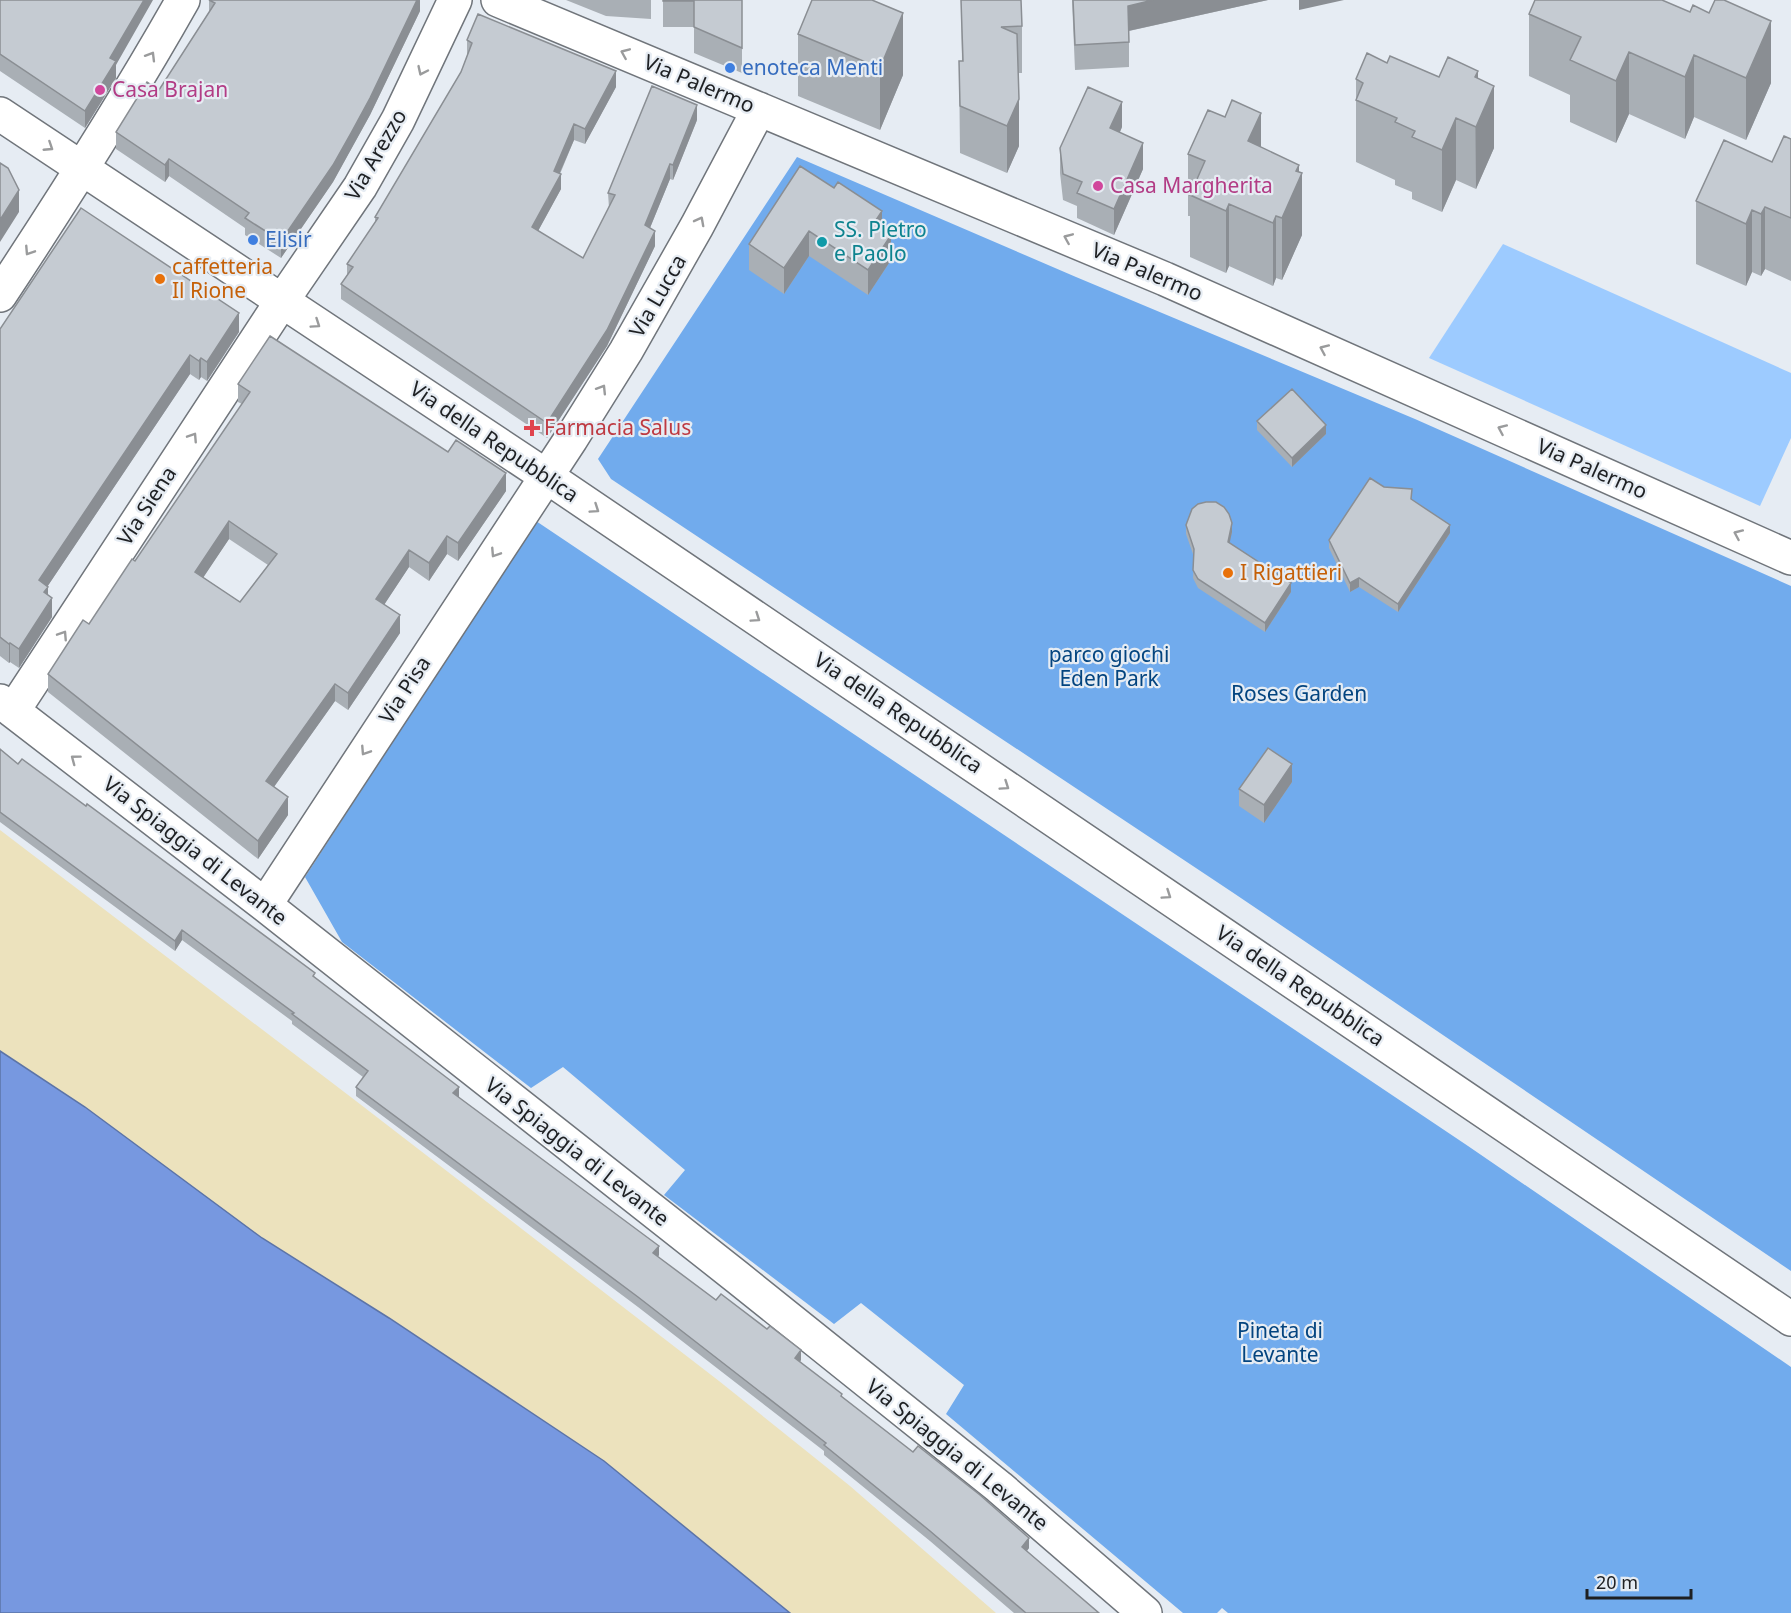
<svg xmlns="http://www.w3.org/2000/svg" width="1791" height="1613" viewBox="0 0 1791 1613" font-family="'Noto Sans',sans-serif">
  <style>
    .green { fill: #9dcbff }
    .forest { fill: #71abed }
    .sand { fill: #ece2bd }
    .water { fill: #7798e0; stroke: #5c74a7; stroke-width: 1.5 }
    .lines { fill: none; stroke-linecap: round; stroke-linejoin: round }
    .street-casing { stroke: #70757b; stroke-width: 36 }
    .street { stroke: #fff; stroke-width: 33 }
    .wall { fill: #a9afb5; fill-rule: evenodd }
    .shaded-wall { fill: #8a8e93 }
    .building { fill: #c5cbd2; stroke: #8a8e93; stroke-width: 1.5; fill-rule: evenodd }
    .oneway { stroke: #9a9b9c }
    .shop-dot { fill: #3f7fe0; stroke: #e6ecf3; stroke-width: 2 }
    .hotel-dot { fill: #d1479c; stroke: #e6ecf3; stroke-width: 2 }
    .culture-dot { fill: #0f9aa8; stroke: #e6ecf3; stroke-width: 2 }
    .food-dot { fill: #e8710a; stroke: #e6ecf3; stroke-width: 2 }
    .health-dot { fill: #e0444e; stroke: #e6ecf3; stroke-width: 2 }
    .labels { text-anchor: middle; stroke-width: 4.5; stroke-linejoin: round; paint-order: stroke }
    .shop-label { font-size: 21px; fill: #366cbe; stroke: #e6ecf3; text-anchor: start }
    .street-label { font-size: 21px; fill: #1e2023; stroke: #e6ecf3 }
    .hotel-label { font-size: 21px; fill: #b23c85; stroke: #e6ecf3; text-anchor: start }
    .culture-label { font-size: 21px; fill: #0d838f; stroke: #e6ecf3; text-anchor: start }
    .food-label { font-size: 21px; fill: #c56008; stroke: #e6ecf3; text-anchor: start }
    .health-label { font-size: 21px; fill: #be3a42; stroke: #e6ecf3; text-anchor: start }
    .park-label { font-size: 21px; fill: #03447f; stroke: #e6ecf3 }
  </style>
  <rect width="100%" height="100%" fill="#e6ecf3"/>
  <!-- green -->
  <path class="green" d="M 1503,244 L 1791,373 L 1791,438 L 1760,506 L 1429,358 Z"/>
  <!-- forest -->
  <path class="forest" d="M 797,157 L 1076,277 L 1415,419 L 1791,586 L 1791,1271 L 1232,892 L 611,479 L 598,459 Z
    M 536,521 L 1468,1146 L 1791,1367 L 1791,1613 L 1228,1613 L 1222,1608 L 1217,1613 L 1183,1613 L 946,1414 L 964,1385 L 861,1303 L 834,1324 L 664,1195 L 685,1170 L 563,1067 L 531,1088 L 342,942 L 305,877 Z"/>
  <!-- sand -->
  <path class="sand" d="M 0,830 L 356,1101 L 719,1381 L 850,1486 L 996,1613 L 790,1613 L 604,1461 L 389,1318 L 262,1238 L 85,1107 L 0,1051 Z"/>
  <!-- water -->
  <path class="water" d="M 0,1051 L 85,1107 L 262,1238 L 389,1318 L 604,1461 L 790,1613 L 0,1613 Z"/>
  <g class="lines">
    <!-- street casing -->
    <g class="street-casing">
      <path id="street" d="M 498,0 L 1165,279 L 1791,558
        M 0,114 L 546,476 L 1791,1319
        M 0,295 C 64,198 126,101 183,0
        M 0,701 L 265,905 L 737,1277 L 999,1487 L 1145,1613
        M 13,711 L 282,301 L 360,187 L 398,120 L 455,0
        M 265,905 L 571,439 L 626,351 L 697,226 L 759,109"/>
    </g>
    <!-- street -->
    <use href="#street" class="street"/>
  </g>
  <!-- wall -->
  <path class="wall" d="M 0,0 L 116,65 L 116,78 L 85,128 L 0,71 Z
    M 209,0 L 420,0 L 420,11 L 370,115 L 333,182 L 281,258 L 245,235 L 245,228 L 169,176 L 165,182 L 116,149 L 116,132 L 159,90 L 209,12 Z
    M 566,0 L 651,0 L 651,19 L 606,16 Z
    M 663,0 L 742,0 L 742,73 L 694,53 L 694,27 L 663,27 Z
    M 961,0 L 1022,26 L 1022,73 L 1018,73 L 1019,146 L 1007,173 L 960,153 L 959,61 L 962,61 Z
    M 1072,0 L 1268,0 L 1129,31 L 1129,67 L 1075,70 Z
    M 1662,0 L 1771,83 L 1746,140 L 1694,117 L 1685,139 L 1629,114 L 1616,143 L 1570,122 L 1570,95 L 1529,76 L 1529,14 Z
    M 798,34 L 903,75 L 880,130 L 798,96 Z
    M 467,40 L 616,87 L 585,144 L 574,140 L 560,174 L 561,189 L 538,231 L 583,258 L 609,208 L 608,193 L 697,120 L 673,180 L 670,179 L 650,228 L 655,246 L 607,346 L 547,438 L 341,299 L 341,284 L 347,275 L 347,264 L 375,223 L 375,217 L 461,72 L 467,56 Z
    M 1387,63 L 1439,77 L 1478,78 L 1494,148 L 1476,189 L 1456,180 L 1442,212 L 1412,199 L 1412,192 L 1395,185 L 1395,180 L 1356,162 L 1356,79 Z
    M 1122,127 L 1120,132 L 1143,169 L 1114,235 L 1077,218 L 1077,206 L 1063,200 L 1060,173 L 1060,148 Z
    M 1791,139 L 1791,281 L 1765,269 L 1761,276 L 1752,272 L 1746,286 L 1696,264 L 1696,201 L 1772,162 Z
    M 1261,147 L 1299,172 L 1302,235 L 1282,280 L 1276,278 L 1273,286 L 1229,266 L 1226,273 L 1190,257 L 1190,216 L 1188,216 L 1188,154 Z
    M 800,166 L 882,228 L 891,260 L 868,295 L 809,256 L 784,294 L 749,270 L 749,244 Z
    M 0,329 L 239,332 L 207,381 L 201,377 L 199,380 L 190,374 L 47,587 L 48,595 L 52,617 L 19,668 L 10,662 L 9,663 L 0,656 Z
    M 238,384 L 506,491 L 458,561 L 447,554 L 429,581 L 409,567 L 384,605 L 400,633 L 348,710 L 335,701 L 274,787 L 288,815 L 258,859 L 48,692 L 48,674 L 89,624 L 135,561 L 242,404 L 238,402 ZM 229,539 L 268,565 L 240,602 L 203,577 Z
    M 1257,421 L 1326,434 L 1292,467 L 1257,430 Z
    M 1384,487 L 1412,500 L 1450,533 L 1398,612 L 1359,587 L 1350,592 L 1329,548 L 1329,540 Z
    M 1186,525 L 1232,532 L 1229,543 L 1291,592 L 1265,632 L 1198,588 L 1193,578 L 1194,557 L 1186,534 Z
    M 0,749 L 18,764 L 315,977 L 458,1097 L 659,1255 L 658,1257 L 716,1300 L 801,1360 L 800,1362 L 842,1398 L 1029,1548 L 1027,1551 L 1099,1613 L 1014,1613 L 930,1541 L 824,1455 L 824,1451 L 638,1307 L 356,1096 L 356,1087 L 363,1077 L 292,1024 L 292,1021 L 182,940 L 175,951 L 0,822 Z
    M 1292,782 L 1264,823 L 1239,806 L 1239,789 Z"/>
  <!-- shaded-wall -->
  <path class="shaded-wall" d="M 144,0 L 153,0 L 116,65 L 116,78 L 85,128 L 85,111 L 110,58 Z
    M 417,0 L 420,0 L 420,11 L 370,115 L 333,182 L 281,258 L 281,241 Z
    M 1153,0 L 1268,0 L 1128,31 L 1128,6 Z
    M 1299,0 L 1344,0 L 1299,10 Z
    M 903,13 L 903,75 L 880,130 L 880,68 Z
    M 1771,21 L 1771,83 L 1746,140 L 1746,78 Z
    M 1629,52 L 1629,114 L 1616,143 L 1616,81 Z
    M 1694,55 L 1694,117 L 1685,139 L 1685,77 Z
    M 616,71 L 616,87 L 585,144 L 585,129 Z
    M 1478,71 L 1478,123 L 1494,86 L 1494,148 L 1476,189 L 1475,77 Z
    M 1019,99 L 1019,146 L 1007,173 L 1007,126 Z
    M 1122,102 L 1122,127 L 1110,154 L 1110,128 Z
    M 697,105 L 697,120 L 673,180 L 673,165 Z
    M 1261,113 L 1261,175 L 1248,141 Z
    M 1456,118 L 1456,180 L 1442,212 L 1442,150 Z
    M 574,124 L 574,140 L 554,186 L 561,174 L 561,189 L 532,242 L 532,227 L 554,171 Z
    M 1143,143 L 1143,169 L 1114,235 L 1114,209 Z
    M 169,159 L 169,176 L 165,182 L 165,165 Z
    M 670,164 L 670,179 L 645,240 L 645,225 Z
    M 1299,165 L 1299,180 L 1302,173 L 1302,235 L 1282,280 L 1282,218 L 1296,171 Z
    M 19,190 L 19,212 L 0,242 L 0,220 Z
    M 1229,204 L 1229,266 L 1226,273 L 1226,211 Z
    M 1765,207 L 1765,269 L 1761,276 L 1761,214 Z
    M 1752,210 L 1752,272 L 1746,286 L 1746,224 Z
    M 882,211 L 882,237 L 874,223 Z
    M 1276,216 L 1276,278 L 1273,286 L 1273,223 Z
    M 655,231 L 655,246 L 607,346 L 547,438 L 547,423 Z
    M 809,231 L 809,256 L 784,294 L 784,268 Z
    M 891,235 L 891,260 L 868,295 L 868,270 Z
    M 239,313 L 239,332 L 207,381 L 207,362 Z
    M 190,355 L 190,374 L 39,599 L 39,580 Z
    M 201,358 L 201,377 L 199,380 L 199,361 Z
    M 1326,425 L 1326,434 L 1292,467 L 1292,458 Z
    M 506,473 L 506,491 L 458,561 L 458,543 Z
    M 229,521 L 229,539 L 195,590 L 195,572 Z
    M 1232,523 L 1232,532 L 1228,551 L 1228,542 Z
    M 1450,525 L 1450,533 L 1398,612 L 1398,604 Z
    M 447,536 L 447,554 L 429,581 L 429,563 Z
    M 409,550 L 409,567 L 376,617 L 376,599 Z
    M 1359,578 L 1359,587 L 1350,592 L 1350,583 Z
    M 1291,583 L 1291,592 L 1265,632 L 1265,623 Z
    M 48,587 L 48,605 L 52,598 L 52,617 L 19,668 L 19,649 L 44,592 Z
    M 400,615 L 400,633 L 348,710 L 348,693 Z
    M 10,643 L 10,662 L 9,663 L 9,644 Z
    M 335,684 L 335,701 L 266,798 L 266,781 Z
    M 1292,764 L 1292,782 L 1264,823 L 1264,805 Z
    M 288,797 L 288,815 L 258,859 L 258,841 Z
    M 182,930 L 182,940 L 175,951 L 175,941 Z
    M 459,1087 L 459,1097 L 453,1103 L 453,1093 Z
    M 659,1246 L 659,1255 L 653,1263 L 653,1253 Z
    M 801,1350 L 801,1360 L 795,1368 L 795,1358 Z
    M 1029,1538 L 1029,1548 L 1022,1557 L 1022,1547 Z"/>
  <!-- building -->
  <path class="building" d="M 0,0 L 144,0 L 110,58 L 116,61 L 85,111 L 0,54 Z
    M 209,0 L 417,0 L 370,98 L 351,133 L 333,165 L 281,241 L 245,218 L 249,213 L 169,159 L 165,165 L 116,132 L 147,82 L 159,90 L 215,3 Z
    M 663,0 L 742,0 L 742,48 L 694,27 L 694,1 L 663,1 Z
    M 812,0 L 872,0 L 903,13 L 880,68 L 798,34 Z
    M 961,0 L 1021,0 L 1022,26 L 1001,27 L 1017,34 L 1019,99 L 1007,126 L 960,106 L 959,61 L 963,61 Z
    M 1073,0 L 1153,0 L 1128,6 L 1129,42 L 1075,45 Z
    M 1535,0 L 1662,0 L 1690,12 L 1693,5 L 1709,13 L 1715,0 L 1724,0 L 1771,21 L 1746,78 L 1694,55 L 1685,77 L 1629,52 L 1616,81 L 1570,60 L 1581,37 L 1529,14 Z
    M 478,14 L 616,71 L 585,129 L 574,124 L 554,171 L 561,174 L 532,227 L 583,258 L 615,195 L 608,193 L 652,86 L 697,105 L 673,165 L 670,164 L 645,225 L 655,231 L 607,330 L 547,423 L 341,284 L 353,267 L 347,264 L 378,218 L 375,217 L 461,72 L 472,43 L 467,40 Z
    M 1367,53 L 1387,63 L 1390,56 L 1439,77 L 1448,57 L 1478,71 L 1475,77 L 1494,86 L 1476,127 L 1456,118 L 1442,150 L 1412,137 L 1415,131 L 1395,122 L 1397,118 L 1356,100 L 1363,83 L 1356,79 Z
    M 1088,87 L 1122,102 L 1110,128 L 1143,143 L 1114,209 L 1077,193 L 1082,182 L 1063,174 L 1060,148 Z
    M 1232,100 L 1261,113 L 1248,141 L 1299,165 L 1296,171 L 1302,173 L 1282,218 L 1276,216 L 1273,223 L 1229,204 L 1226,211 L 1190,195 L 1205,161 L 1188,154 L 1208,110 L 1225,117 Z
    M 1784,136 L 1791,139 L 1791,218 L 1765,207 L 1761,214 L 1752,210 L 1746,224 L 1696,201 L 1724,140 L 1772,162 Z
    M 0,163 L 8,168 L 19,190 L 0,220 Z
    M 800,166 L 834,188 L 838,182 L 882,211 L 874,223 L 891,235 L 868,270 L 809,231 L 784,268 L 749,244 Z
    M 81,208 L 239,313 L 207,362 L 201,358 L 199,361 L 190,355 L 39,580 L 48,587 L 44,592 L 52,598 L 19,649 L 10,643 L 9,644 L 0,637 L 0,329 Z
    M 270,336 L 448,452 L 456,440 L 506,473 L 458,543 L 447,536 L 429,563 L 409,550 L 376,599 L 400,615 L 348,693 L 335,684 L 266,781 L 288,797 L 258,841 L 48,674 L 83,620 L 89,624 L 132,559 L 135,561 L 250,392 L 238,384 ZM 229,521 L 277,554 L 240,602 L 195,572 Z
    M 1292,389 L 1326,425 L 1292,458 L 1257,421 Z
    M 1370,478 L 1384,487 L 1412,489 L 1411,499 L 1450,525 L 1398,604 L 1359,578 L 1350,583 L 1329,540 Z
    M 1206,502 L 1216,502 L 1224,507 L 1229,514 L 1232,523 L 1228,542 L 1291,583 L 1265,623 L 1198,579 L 1193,570 L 1194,549 L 1186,525 L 1192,509 L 1198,504 Z
    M 1268,748 L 1292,764 L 1264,805 L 1239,789 Z
    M 0,749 L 18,764 L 22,759 L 86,806 L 87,804 L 315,973 L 313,976 L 459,1087 L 453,1093 L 659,1246 L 653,1253 L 716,1300 L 721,1294 L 767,1329 L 770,1326 L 801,1350 L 795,1358 L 842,1394 L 841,1396 L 913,1452 L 918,1446 L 980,1495 L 1029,1538 L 1022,1547 L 1099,1613 L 1026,1613 L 930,1531 L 824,1445 L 826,1443 L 638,1297 L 356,1087 L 368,1071 L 292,1014 L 294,1013 L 182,930 L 175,941 L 0,812 Z"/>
  <!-- one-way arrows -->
  <defs><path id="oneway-chevron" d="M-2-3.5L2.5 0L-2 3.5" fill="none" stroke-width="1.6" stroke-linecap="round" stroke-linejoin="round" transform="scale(1.5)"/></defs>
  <g class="oneway">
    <use href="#oneway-chevron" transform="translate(625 53) rotate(-157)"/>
    <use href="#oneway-chevron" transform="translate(151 56) rotate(-59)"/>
    <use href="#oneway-chevron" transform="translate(422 71) rotate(115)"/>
    <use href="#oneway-chevron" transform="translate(49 147) rotate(33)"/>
    <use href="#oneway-chevron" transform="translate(700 221) rotate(-62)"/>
    <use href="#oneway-chevron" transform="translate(1068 238) rotate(-157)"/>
    <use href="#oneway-chevron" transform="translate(29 251) rotate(123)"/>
    <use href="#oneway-chevron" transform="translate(316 324) rotate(34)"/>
    <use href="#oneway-chevron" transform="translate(1324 349) rotate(-156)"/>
    <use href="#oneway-chevron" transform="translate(602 389) rotate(-58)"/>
    <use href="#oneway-chevron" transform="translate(1502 429) rotate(-156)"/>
    <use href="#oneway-chevron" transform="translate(193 437) rotate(-57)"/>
    <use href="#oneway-chevron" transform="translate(595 509) rotate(34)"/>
    <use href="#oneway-chevron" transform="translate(1738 534) rotate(-156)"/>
    <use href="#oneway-chevron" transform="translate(495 553) rotate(123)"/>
    <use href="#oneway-chevron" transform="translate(756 618) rotate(34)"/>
    <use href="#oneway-chevron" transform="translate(63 635) rotate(-57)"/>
    <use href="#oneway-chevron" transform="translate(365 751) rotate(123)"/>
    <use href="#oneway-chevron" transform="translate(75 759) rotate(-143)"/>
    <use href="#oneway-chevron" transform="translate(1005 786) rotate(34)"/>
    <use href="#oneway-chevron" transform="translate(1167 895) rotate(34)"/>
  </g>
  <!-- markers -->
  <g class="shop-dot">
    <circle cx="730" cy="68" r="6"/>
    <circle cx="253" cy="240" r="6"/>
  </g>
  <g class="hotel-dot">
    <circle cx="100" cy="90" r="6"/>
    <circle cx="1098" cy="186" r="6"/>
  </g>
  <circle class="culture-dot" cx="822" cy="242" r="6"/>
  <g class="food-dot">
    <circle cx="160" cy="279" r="6"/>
    <circle cx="1228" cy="573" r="6"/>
  </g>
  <path class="health-dot" d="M529 419h6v6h6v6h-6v6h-6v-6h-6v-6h6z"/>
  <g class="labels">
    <!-- shop labels -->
    <g class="shop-label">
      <text x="742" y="75">enoteca Menti</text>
      <text x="265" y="247">Elisir</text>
    </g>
    <!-- street labels -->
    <g class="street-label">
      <text transform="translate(699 84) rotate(23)" y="7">Via Palermo</text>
      <text transform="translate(376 155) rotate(-60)" y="7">Via Arezzo</text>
      <text transform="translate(1147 272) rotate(23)" y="7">Via Palermo</text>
      <text transform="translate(658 296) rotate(-60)" y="7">Via Lucca</text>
      <text transform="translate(494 442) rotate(34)" y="7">Via della Repubblica</text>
      <text transform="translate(1592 469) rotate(24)" y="7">Via Palermo</text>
      <text transform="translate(147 506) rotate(-57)" y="7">Via Siena</text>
      <text transform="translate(405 690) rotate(-57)" y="7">Via Pisa</text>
      <text transform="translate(898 713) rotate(34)" y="7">Via della Repubblica</text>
      <text transform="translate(195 851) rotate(38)" y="7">Via Spiaggia di Levante</text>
      <text transform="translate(1300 986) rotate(34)" y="7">Via della Repubblica</text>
      <text transform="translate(577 1152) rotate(38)" y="7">Via Spiaggia di Levante</text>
      <text transform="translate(957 1455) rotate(39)" y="7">Via Spiaggia di Levante</text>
    </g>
    <!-- hotel labels -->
    <g class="hotel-label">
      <text x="112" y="97">Casa Brajan</text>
      <text x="1110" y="193">Casa Margherita</text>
    </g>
    <!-- culture labels -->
    <g class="culture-label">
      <text x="834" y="237">SS. Pietro<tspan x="834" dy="24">e Paolo</tspan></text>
    </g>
    <!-- food labels -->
    <g class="food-label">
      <text x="172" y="274">caffetteria<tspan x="172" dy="24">Il Rione</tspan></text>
      <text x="1240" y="580">I Rigattieri</text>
    </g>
    <!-- health labels -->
    <g class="health-label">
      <text x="544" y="435">Farmacia Salus</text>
    </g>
    <!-- park labels -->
    <g class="park-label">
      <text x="1109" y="662">parco giochi<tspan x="1109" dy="24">Eden Park</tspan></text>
      <text x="1299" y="701">Roses Garden</text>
      <text x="1280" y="1338">Pineta di<tspan x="1280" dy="24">Levante</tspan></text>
    </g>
  </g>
  <!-- scale -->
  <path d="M1587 1589v9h104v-9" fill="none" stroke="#1e2023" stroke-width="3"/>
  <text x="1596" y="1589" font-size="18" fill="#1e2023" stroke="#e6ecf3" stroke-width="4.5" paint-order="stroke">20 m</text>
</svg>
